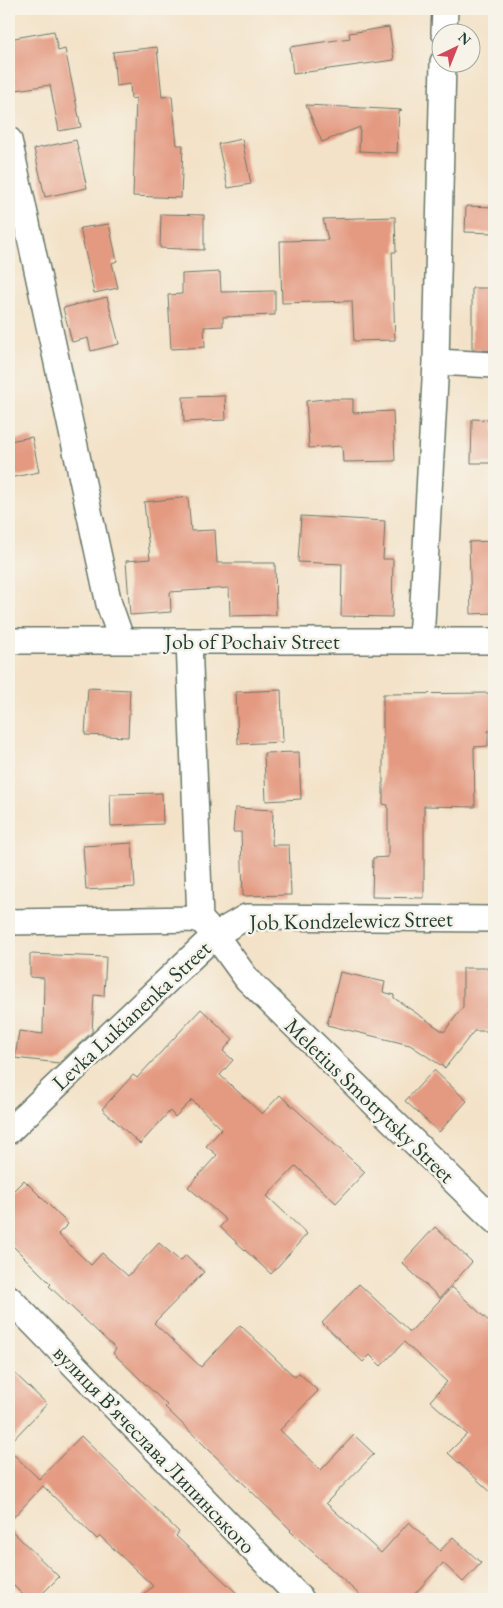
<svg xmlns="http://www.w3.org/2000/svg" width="503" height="1608" viewBox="0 0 503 1608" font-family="'EB Garamond',serif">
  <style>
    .building { fill: #e49a81 }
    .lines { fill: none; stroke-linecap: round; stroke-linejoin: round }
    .street-casing { stroke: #697768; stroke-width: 28 }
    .street { stroke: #fff; stroke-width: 25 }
    .labels { text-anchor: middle; stroke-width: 5; stroke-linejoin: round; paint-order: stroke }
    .street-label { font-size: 22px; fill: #1f3d34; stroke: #f7f3e8 }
  </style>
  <rect width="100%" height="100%" fill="#f7f3e8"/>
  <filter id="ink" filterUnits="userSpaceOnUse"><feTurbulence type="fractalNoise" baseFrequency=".02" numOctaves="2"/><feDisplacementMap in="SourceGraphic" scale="10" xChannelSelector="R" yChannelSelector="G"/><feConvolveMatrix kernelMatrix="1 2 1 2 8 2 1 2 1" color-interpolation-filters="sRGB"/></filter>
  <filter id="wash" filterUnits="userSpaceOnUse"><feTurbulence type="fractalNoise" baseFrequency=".0096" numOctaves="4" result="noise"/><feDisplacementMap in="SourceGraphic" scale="20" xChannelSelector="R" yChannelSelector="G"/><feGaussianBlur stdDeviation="1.12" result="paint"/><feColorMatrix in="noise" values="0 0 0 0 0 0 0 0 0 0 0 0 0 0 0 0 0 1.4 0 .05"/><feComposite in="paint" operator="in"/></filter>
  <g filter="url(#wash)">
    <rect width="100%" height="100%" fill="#f3e2c8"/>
    <g id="blocks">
      <!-- building -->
      <path class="building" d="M 389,27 L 394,60 L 293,74 L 290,47 L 350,38 L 349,33 Z
        M 54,31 L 58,51 L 65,49 L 81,127 L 59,131 L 50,85 L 16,90 L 9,46 L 9,39 Z
        M 157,47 L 162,97 L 172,96 L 177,145 L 183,145 L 181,198 L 133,196 L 136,98 L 131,99 L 130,84 L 116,86 L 113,52 Z
        M 306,105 L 402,110 L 399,111 L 397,153 L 359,151 L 360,127 L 322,142 Z
        M 242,139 L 251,184 L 228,188 L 218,144 Z
        M 76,140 L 87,188 L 45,197 L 34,149 Z
        M 466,206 L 494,207 L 494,233 L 465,232 Z
        M 161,214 L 204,215 L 204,250 L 160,248 Z
        M 395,217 L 396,252 L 392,252 L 395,340 L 354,341 L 352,301 L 282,303 L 280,241 L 328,240 L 323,219 Z
        M 109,224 L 117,261 L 112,263 L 118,288 L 94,293 L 80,228 Z
        M 220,272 L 221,292 L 275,291 L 275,315 L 223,317 L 223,326 L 204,327 L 205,347 L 171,349 L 168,295 L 182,294 L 182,274 Z
        M 472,288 L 494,288 L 494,351 L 472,349 Z
        M 107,297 L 119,344 L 91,351 L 88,338 L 72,342 L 63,308 Z
        M 225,396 L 226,420 L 184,422 L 183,397 Z
        M 325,399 L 353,399 L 353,413 L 393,411 L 395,461 L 343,462 L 342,446 L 309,448 L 306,401 Z
        M 472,419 L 494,420 L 494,463 L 471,463 Z
        M 32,437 L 39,472 L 9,478 L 9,441 Z
        M 188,497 L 191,531 L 215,530 L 217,563 L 275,563 L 276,615 L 230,616 L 229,588 L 170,592 L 171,612 L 130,615 L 126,561 L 150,559 L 144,502 Z
        M 301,516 L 385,521 L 383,559 L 393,559 L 392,617 L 341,616 L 342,564 L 298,562 Z
        M 494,541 L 494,613 L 471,614 L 469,542 Z
        M 88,688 L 130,690 L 128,737 L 85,735 Z
        M 281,690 L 283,742 L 238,744 L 236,692 Z
        M 494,693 L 494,730 L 488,731 L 488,746 L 474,747 L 475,807 L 424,806 L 424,898 L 372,897 L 373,858 L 388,857 L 388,805 L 383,804 L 383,694 Z
        M 299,752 L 301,799 L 266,801 L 264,753 Z
        M 162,793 L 163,824 L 111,826 L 110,794 Z
        M 235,808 L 273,810 L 272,845 L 289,845 L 291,895 L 243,896 L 241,832 L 233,832 Z
        M 132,843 L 135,887 L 86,890 L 83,846 Z
        M 30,954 L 106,957 L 104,996 L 94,995 L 92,1032 L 59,1063 L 15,1058 L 19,1031 L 43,1034 L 44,978 L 30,977 Z
        M 463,968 L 494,968 L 493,1031 L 474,1031 L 445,1068 L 410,1045 L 327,1025 L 340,972 L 385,982 L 383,992 L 394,995 L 394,998 L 444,1032 L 463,1007 Z
        M 201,1009 L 233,1039 L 223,1051 L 233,1060 L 220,1075 L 262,1114 L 280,1095 L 365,1172 L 336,1203 L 296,1166 L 267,1196 L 307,1234 L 271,1274 L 220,1227 L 226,1220 L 188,1187 L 217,1155 L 206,1146 L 222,1129 L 192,1100 L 175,1117 L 170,1111 L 140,1144 L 102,1109 L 133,1075 L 137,1078 Z
        M 434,1070 L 467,1101 L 439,1132 L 405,1101 Z
        M 24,1180 L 68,1224 L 58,1234 L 91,1265 L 102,1253 L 128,1276 L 159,1243 L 180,1261 L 186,1255 L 204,1272 L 154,1323 L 201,1367 L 240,1325 L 295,1377 L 299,1373 L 318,1391 L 280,1430 L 321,1470 L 354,1435 L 374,1454 L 326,1503 L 381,1553 L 409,1522 L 440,1551 L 453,1537 L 481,1563 L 463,1582 L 443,1563 L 410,1599 L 364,1599 L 290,1531 L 291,1530 L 165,1407 L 167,1405 L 113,1353 L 116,1349 L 49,1286 L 51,1284 L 9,1242 L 9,1195 Z
        M 435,1227 L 472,1262 L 440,1298 L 402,1263 Z
        M 359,1284 L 410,1332 L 452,1287 L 494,1326 L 494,1495 L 448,1453 L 467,1434 L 430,1401 L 447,1382 L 404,1342 L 381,1366 L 370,1355 L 363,1362 L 322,1323 Z
        M 9,1368 L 47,1404 L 9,1444 Z
        M 81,1436 L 179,1532 L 176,1536 L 243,1599 L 139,1599 L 153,1586 L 100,1536 L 97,1539 L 43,1486 L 9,1522 L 9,1450 L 39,1479 Z
        M 9,1528 L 59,1577 L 37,1599 L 27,1599 L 9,1581 Z"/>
    </g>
  </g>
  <g filter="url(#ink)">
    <use href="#blocks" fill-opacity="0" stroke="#697768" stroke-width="1"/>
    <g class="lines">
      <!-- street casing -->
      <g class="street-casing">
        <path id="street" d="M 444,32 L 445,9
          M 9,140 L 109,604 L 122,641
          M 436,362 L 494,365
          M 9,641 L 494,641
          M 189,641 L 200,919
          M 421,641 L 436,362 L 443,62
          M 9,922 L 200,919 L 215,935 L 246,917 L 494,919
          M 9,1131 L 215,935 L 247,979 L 494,1220
          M 9,1298 L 301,1599"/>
      </g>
      <!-- street -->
      <use href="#street" class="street"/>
    </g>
  </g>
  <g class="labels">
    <!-- street labels -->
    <g class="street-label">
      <text x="252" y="649">Job of Pochaiv Street</text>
      <text transform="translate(351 920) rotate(-1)" y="8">Job Kondzelewicz Street</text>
      <text transform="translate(131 1015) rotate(-43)" y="8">Levka Lukianenka Street</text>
      <text transform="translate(370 1100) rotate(44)" y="8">Meletius Smotrytsky Street</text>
      <text transform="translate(155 1449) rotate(46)" y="8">вулиця Вʼячеслава Липинського</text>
    </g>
  </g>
  <!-- margin -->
  <rect width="503" height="1608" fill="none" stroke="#f7f3e8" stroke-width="30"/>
  <!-- north arrow -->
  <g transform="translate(456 48) rotate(43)"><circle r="24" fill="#f7f3e8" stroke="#a1aaa0"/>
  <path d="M0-4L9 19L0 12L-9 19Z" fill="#d1495b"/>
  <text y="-8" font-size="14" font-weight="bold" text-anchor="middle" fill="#1f3d34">N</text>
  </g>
</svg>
